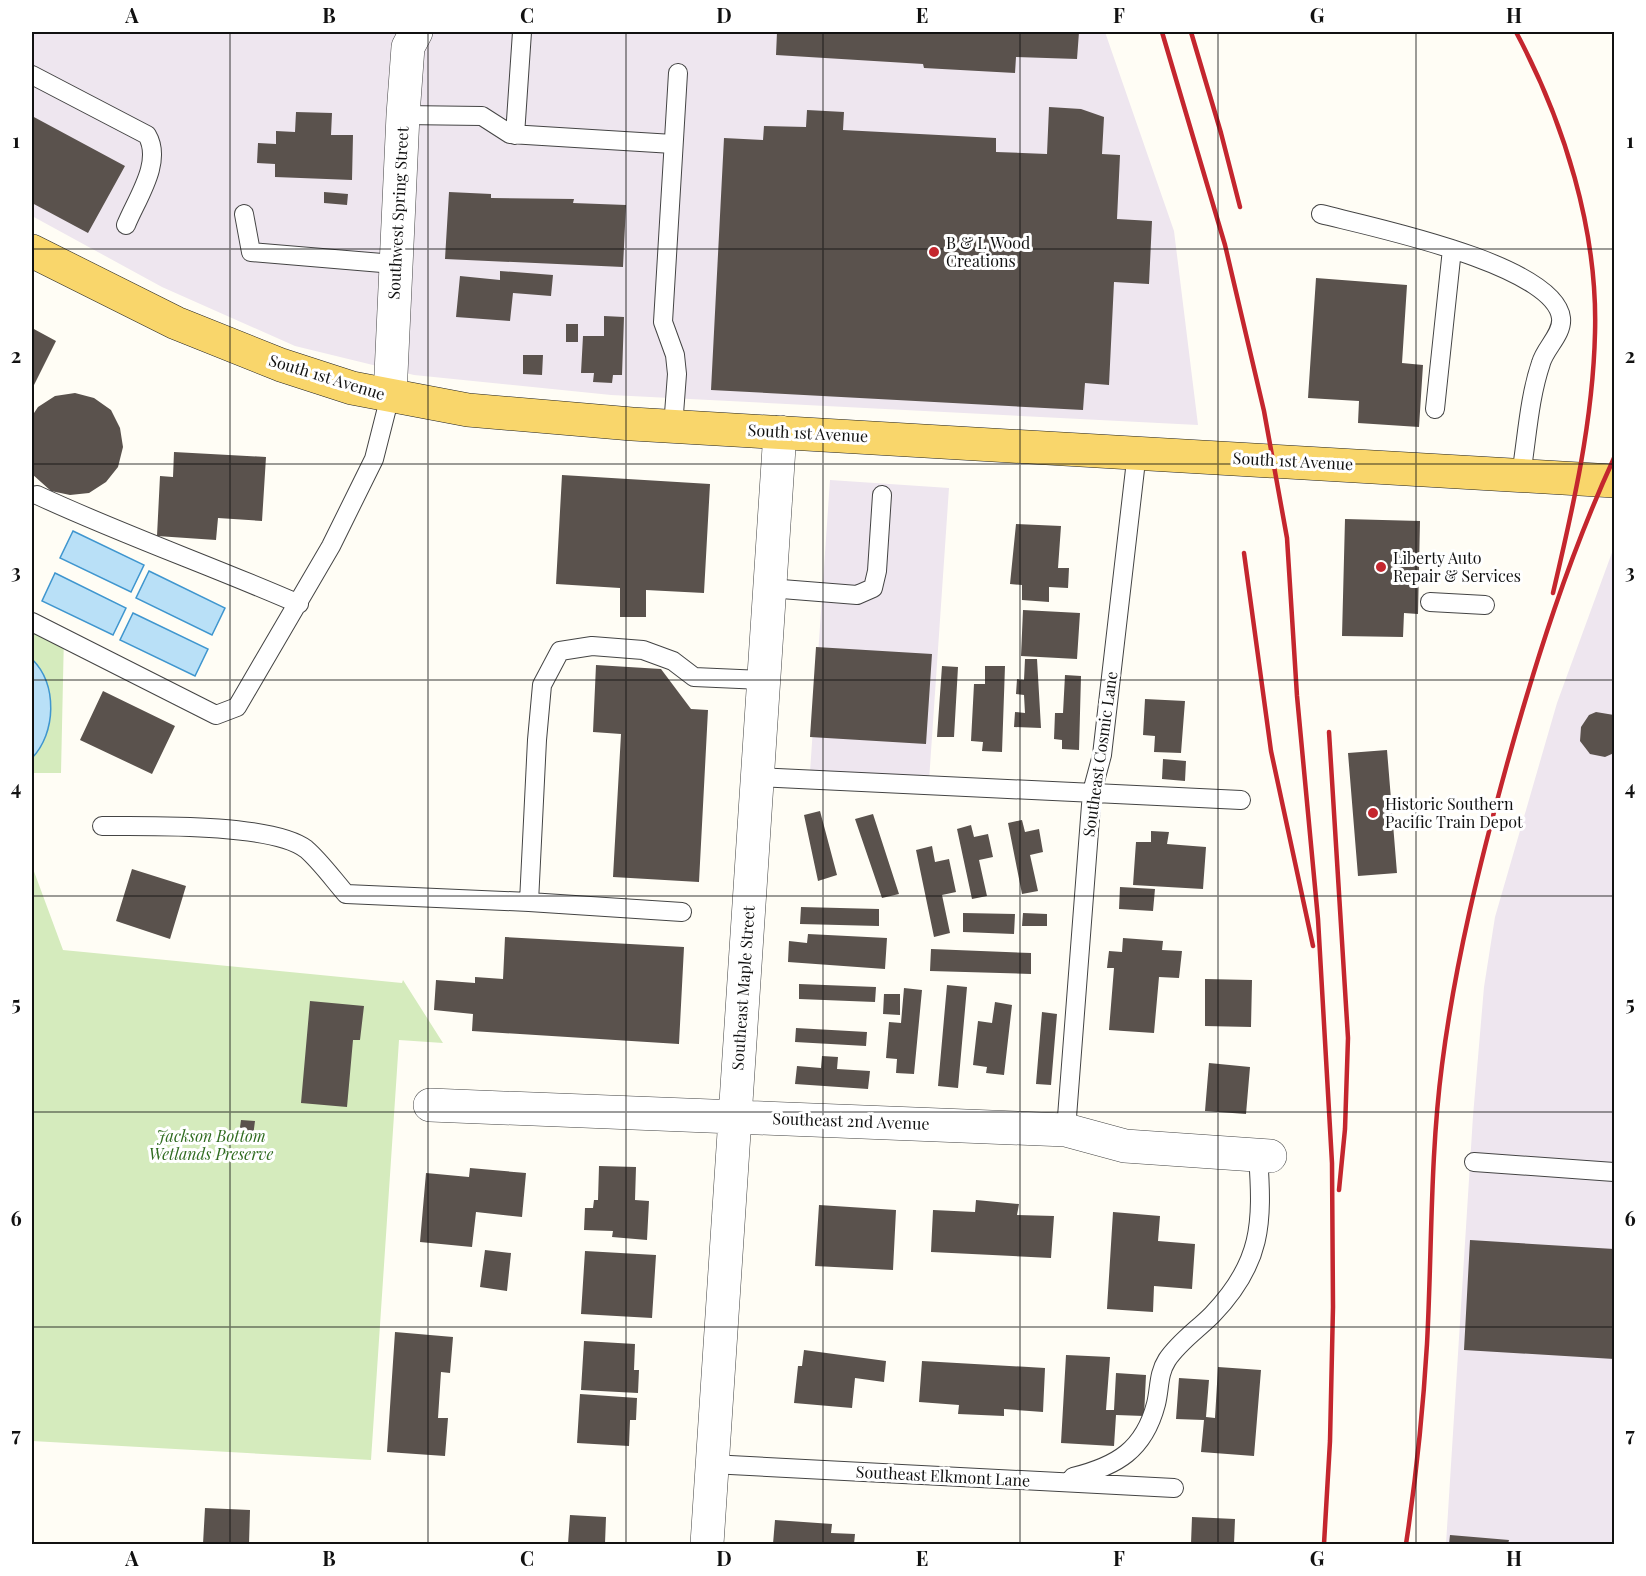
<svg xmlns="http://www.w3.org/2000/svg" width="1646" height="1576" viewBox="0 0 1646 1576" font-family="'Playfair Display',serif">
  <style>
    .industrial { fill: #eee6ef }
    .green { fill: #d5ebbd }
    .water { fill: #b9e0f7; stroke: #3f96cf; stroke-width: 1.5 }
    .building { fill: #5a524d }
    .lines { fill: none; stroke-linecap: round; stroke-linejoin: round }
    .lane-casing { stroke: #444; stroke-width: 20 }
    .street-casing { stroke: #444; stroke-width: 34 }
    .primary-casing { stroke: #222; stroke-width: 34 }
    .lane { stroke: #fff; stroke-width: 18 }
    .street { stroke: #fff; stroke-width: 33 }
    .primary { stroke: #f9d66b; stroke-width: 33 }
    .rail { stroke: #c4262e; stroke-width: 4.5 }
    .grid { fill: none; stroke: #111; stroke-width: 1.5; stroke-opacity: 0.55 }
    .poi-dot { fill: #c4262e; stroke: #fff; stroke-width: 2 }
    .labels { text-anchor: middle; stroke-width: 6; stroke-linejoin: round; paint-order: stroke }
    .street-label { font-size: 16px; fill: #111; stroke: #fff }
    .poi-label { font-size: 16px; fill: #111; stroke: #fff; text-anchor: start }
    .park-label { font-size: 16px; font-style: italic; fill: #2f6b1f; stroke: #fff }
    .neatline { fill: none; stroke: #111; stroke-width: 2 }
    .grid-label { font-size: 20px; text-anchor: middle; font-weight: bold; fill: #111 }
  </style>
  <rect width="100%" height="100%" fill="#fffdf5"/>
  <!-- industrial -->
  <path class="industrial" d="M 32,32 L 1105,32 L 1174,231 L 1198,425 L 611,395 L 414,375 L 295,346 L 162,287 L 32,216 Z
    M 830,480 L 949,488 L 929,781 L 810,772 Z
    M 1614,547 L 1614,1544 L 1446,1544 L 1473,1116 L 1484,987 L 1495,917 L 1557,703 Z"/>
  <!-- green -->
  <path class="green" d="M 32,633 L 64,634 L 61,773 L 32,773 Z
    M 32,866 L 63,950 L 402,983 L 403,980 L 443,1043 L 399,1040 L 371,1460 L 32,1441 Z"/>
  <!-- water -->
  <path class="water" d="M 73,531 L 144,565 L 131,592 L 60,558 Z
    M 149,571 L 225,608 L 212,635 L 136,598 Z
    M 55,573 L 126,608 L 113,635 L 42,601 Z
    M 133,613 L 208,649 L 195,676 L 120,640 Z
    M 32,659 C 58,685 56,733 32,758 Z"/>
  <!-- building -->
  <path class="building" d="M 777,32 L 1079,32 L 1077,59 L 1016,57 L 1015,73 L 924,68 L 923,64 L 776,55 Z
    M 1049,107 L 1081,109 L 1104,117 L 1102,154 L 1120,155 L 1117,219 L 1152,221 L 1149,284 L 1114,282 L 1109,385 L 1085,383 L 1083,410 L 711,390 L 724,138 L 763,140 L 764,126 L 806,127 L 807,110 L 844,112 L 843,130 L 996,138 L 996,152 L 1047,154 Z
    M 296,112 L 332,113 L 331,135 L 353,135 L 352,180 L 275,177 L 275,164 L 257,163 L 258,143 L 276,144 L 276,131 L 295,132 Z
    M 32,116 L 125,166 L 88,233 L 32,203 Z
    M 324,192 L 348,194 L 347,205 L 324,203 Z
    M 449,192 L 491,194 L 491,198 L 574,199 L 573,203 L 626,205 L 623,267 L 445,259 Z
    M 500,271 L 553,275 L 551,296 L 513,293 L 510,321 L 456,317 L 460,276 L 500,280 Z
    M 1316,278 L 1407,285 L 1402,363 L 1423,365 L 1419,427 L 1358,423 L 1359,401 L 1308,398 Z
    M 604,316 L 624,317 L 622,375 L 613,375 L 612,383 L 593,382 L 594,373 L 581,373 L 583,336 L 604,336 Z
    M 566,324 L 578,324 L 578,342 L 566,342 Z
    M 32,328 L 56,341 L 32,389 Z
    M 523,355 L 543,355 L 542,375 L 523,374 Z
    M 75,393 L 94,398 L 111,410 L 120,428 L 123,447 L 118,467 L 106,482 L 89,493 L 70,495 L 51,491 L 32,474 L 32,416 L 38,407 L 55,396 Z
    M 174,452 L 266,457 L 262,521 L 218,518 L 216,540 L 157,536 L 160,476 L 173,477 Z
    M 562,475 L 710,484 L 704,593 L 646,590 L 646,617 L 620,617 L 620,588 L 556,584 Z
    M 1345,519 L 1420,521 L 1418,614 L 1404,613 L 1403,637 L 1342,636 Z
    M 1016,524 L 1061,526 L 1058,568 L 1069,568 L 1068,588 L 1049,587 L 1049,602 L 1022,600 L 1022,585 L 1010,584 Z
    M 1023,610 L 1080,613 L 1077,659 L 1021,656 Z
    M 816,647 L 932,654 L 926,744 L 810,737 Z
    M 1025,659 L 1037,659 L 1041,728 L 1014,727 L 1015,712 L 1025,713 L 1024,695 L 1016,694 L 1017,679 L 1024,680 Z
    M 596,665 L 661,669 L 691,709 L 708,710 L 699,882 L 613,877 L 621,734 L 593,732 Z
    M 942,666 L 958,667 L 954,737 L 937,737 Z
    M 985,666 L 1005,666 L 1002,752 L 982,751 L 983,742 L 971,741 L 974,684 L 985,684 Z
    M 1065,675 L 1081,676 L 1079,750 L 1062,749 L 1062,740 L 1054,739 L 1055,713 L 1063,713 Z
    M 103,691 L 175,726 L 152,774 L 80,740 Z
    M 1145,699 L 1185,701 L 1181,753 L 1154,752 L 1155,736 L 1143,735 Z
    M 1596,712 L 1614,715 L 1614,753 L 1605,757 L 1590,754 L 1580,741 L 1581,727 L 1589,715 Z
    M 1387,750 L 1397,873 L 1358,876 L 1348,753 Z
    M 1163,759 L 1186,761 L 1185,781 L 1162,779 Z
    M 820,811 L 837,875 L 818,881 L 804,815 Z
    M 873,814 L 899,894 L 882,898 L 855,819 Z
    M 1022,820 L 1025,832 L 1039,829 L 1043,852 L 1030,855 L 1038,891 L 1022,894 L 1008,823 Z
    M 971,825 L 974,837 L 988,834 L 993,857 L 979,860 L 987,896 L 972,899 L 957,829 Z
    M 1151,831 L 1169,832 L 1167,844 L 1206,847 L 1203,889 L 1133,885 L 1136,842 L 1151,842 Z
    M 932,846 L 935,862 L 949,859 L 956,892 L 942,895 L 950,933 L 934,937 L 916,850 Z
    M 132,869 L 186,886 L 170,939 L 116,921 Z
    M 1120,887 L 1155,889 L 1153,911 L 1119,909 Z
    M 801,907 L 879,909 L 879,926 L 800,924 Z
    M 963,913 L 1015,914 L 1014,934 L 963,932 Z
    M 1023,913 L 1047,914 L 1047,926 L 1022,926 Z
    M 808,934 L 887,938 L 885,969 L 788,962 L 789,941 L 807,943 Z
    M 505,937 L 684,947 L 679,1044 L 472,1031 L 473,1014 L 434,1010 L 436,980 L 475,983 L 475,977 L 503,979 Z
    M 1123,938 L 1163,941 L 1162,950 L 1182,951 L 1179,978 L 1159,977 L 1154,1033 L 1109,1030 L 1114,968 L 1107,968 L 1109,951 L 1122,952 Z
    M 931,949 L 1031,953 L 1031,974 L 930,971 Z
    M 1205,979 L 1252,980 L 1251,1027 L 1205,1026 Z
    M 799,984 L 876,987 L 875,1002 L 799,999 Z
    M 947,985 L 967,987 L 958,1088 L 938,1086 Z
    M 904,988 L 922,990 L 914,1074 L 896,1073 L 897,1059 L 886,1058 L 889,1022 L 901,1023 Z
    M 884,994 L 900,994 L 900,1015 L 883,1014 Z
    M 310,1001 L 364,1006 L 360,1040 L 353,1040 L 347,1107 L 301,1103 Z
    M 995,1002 L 1012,1005 L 1004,1075 L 986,1073 L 987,1067 L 973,1065 L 978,1021 L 992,1023 Z
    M 1042,1012 L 1057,1014 L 1051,1085 L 1036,1084 Z
    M 796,1028 L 867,1032 L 866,1046 L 795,1042 Z
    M 822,1056 L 838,1057 L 837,1069 L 870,1071 L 868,1089 L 795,1084 L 797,1066 L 821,1068 Z
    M 1209,1063 L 1250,1067 L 1246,1114 L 1205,1111 Z
    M 241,1120 L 255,1121 L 252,1144 L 238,1142 Z
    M 599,1166 L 636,1167 L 635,1200 L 649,1201 L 647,1240 L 612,1237 L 613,1231 L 584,1230 L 585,1208 L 593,1208 L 594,1200 L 598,1200 Z
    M 470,1168 L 526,1173 L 522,1217 L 476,1212 L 472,1247 L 420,1242 L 426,1173 L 469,1177 Z
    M 976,1200 L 1019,1204 L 1017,1215 L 1054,1216 L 1051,1258 L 931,1252 L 933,1210 L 975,1212 Z
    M 819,1205 L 896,1210 L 893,1270 L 815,1266 Z
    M 1113,1212 L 1160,1216 L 1158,1241 L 1195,1244 L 1192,1289 L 1154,1286 L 1153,1312 L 1107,1309 Z
    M 1470,1240 L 1614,1249 L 1614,1359 L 1464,1350 Z
    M 485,1250 L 511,1253 L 507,1291 L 480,1287 Z
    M 585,1251 L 656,1255 L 652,1318 L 581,1314 Z
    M 395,1332 L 453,1337 L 450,1373 L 441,1372 L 438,1418 L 448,1418 L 445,1456 L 387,1452 Z
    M 584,1341 L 635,1344 L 634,1370 L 639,1370 L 638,1393 L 581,1390 Z
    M 804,1350 L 886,1361 L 884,1382 L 855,1378 L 852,1408 L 794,1403 L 798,1366 L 802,1366 Z
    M 1066,1355 L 1110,1357 L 1106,1410 L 1114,1410 L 1116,1373 L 1146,1375 L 1144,1416 L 1116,1415 L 1114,1446 L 1061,1443 Z
    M 922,1361 L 1045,1368 L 1043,1412 L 1004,1409 L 1004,1416 L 958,1414 L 959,1405 L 919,1402 Z
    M 1218,1367 L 1261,1370 L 1254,1456 L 1201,1452 L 1204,1420 L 1176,1419 L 1179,1378 L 1209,1380 L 1206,1417 L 1215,1418 Z
    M 580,1394 L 637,1398 L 636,1420 L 630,1420 L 629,1446 L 577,1443 Z
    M 205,1508 L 250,1510 L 249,1544 L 203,1544 Z
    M 570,1515 L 606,1517 L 605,1544 L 568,1544 Z
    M 1192,1517 L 1235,1519 L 1234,1544 L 1191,1544 Z
    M 775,1520 L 832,1524 L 831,1533 L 855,1534 L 854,1544 L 773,1544 Z
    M 1450,1535 L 1509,1540 L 1508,1544 L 1449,1544 Z"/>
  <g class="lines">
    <!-- lane casing -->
    <g class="lane-casing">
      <path id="lane" d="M 32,75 L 147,135 C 163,162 137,198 126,225
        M 403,115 L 482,116 L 510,134 L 673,144
        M 515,135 L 522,32
        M 244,214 L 251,252 L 394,264
        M 1321,214 C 1367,226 1555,264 1561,318 C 1563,334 1545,348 1541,363 C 1529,398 1527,438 1521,475
        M 1435,409 L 1452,249
        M 673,427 L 677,374 L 675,355 L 663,322 L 678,73
        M 37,495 C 123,535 212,566 299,604
        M 769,588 L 857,595 L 873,588 L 877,571 L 882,495
        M 1430,602 L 1485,605
        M 32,622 L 216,715 L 237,707 L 331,546 L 374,459 L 390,396
        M 756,777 L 1241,800
        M 102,826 C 147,826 272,823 306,849 C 320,861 333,879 346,894 L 529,902
        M 682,912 L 529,902 L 537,740 L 542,685 L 560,651 L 592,646 L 643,650 L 673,661 L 694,677 L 762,680
        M 1066,1130 L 1092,792 L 1102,755 L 1137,452
        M 1474,1162 L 1614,1172
        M 711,1464 L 1174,1488
        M 1073,1477 C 1117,1466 1144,1450 1156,1404 C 1160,1388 1158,1374 1167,1360 C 1179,1342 1197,1330 1212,1315 C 1262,1263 1263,1224 1258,1155"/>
    </g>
    <!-- street casing -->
    <g class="street-casing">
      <path id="street" d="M 390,396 L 403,115 L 408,47 L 416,32
        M 430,1105 L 1066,1130 L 1125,1146 L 1270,1156
        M 707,1544 L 780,432"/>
    </g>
    <!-- primary casing -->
    <g class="primary-casing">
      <path id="primary" d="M 32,251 L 176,323 L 281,365 L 352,388 L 468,410 L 632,424 L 1614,481"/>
    </g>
    <!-- lane -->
    <use href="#lane" class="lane"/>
    <!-- street -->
    <use href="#street" class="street"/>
    <!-- primary -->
    <use href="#primary" class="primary"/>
    <!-- rail -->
    <path class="rail" d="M 1162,32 L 1225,245 L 1264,411 L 1287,538 L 1297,696 L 1318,919 L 1332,1163 L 1333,1307 L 1330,1441 L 1324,1544
      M 1191,32 L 1221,133 L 1240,207
      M 1516,32 C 1564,122 1598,230 1595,333 C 1593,421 1573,508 1553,593
      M 1244,553 L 1271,751 L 1313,946
      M 1329,732 L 1348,1038 L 1345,1129 L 1339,1190
      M 1406,1544 C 1416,1478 1423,1411 1427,1344 C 1432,1251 1430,1157 1442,1065 C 1455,963 1480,862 1507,764 C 1536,660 1569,556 1614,458"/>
  </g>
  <!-- grid -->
  <path class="grid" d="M 230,32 L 230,1544M 428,32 L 428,1544M 626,32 L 626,1544M 823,32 L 823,1544M 1020,32 L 1020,1544M 1218,32 L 1218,1544M 1416,32 L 1416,1544M 32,249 L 1614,249M 32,464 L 1614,464M 32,680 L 1614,680M 32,896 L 1614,896M 32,1112 L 1614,1112M 32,1327 L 1614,1327"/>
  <!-- markers -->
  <g class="poi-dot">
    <circle cx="934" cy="252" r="6"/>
    <circle cx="1381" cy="567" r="6"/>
    <circle cx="1373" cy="813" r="6"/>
  </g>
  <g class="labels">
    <!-- street labels -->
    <g class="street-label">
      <text transform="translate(398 213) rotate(-87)" y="6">Southwest Spring Street</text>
      <text transform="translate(327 377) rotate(17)" y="6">South 1st Avenue</text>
      <text transform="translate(808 433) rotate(3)" y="6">South 1st Avenue</text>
      <text transform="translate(1293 461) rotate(3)" y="6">South 1st Avenue</text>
      <text transform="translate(1100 754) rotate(-82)" y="6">Southeast Cosmic Lane</text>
      <text transform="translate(743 988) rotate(-86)" y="6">Southeast Maple Street</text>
      <text transform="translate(851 1121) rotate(2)" y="6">Southeast 2nd Avenue</text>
      <text transform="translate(943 1476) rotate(3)" y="6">Southeast Elkmont Lane</text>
    </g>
    <!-- poi labels -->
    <g class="poi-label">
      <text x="946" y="249">B &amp; L Wood<tspan x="946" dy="18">Creations</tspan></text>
      <text x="1393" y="564">Liberty Auto<tspan x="1393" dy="18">Repair &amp; Services</tspan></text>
      <text x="1385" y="810">Historic Southern<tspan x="1385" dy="18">Pacific Train Depot</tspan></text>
    </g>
    <!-- park labels -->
    <g class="park-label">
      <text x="211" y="1142">Jackson Bottom<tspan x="211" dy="18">Wetlands Preserve</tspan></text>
    </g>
  </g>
  <!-- border -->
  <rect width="1646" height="1576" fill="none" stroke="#ffffff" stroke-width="66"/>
  <rect x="33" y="33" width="1580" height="1510" class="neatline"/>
  <g class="grid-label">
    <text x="132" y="23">A</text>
    <text x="329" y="23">B</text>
    <text x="527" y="23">C</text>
    <text x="724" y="23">D</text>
    <text x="922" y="23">E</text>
    <text x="1119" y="23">F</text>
    <text x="1317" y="23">G</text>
    <text x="1514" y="23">H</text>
    <text x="16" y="148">1</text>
    <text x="1630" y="148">1</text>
    <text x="16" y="363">2</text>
    <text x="1630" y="363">2</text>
    <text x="16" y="579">3</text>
    <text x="1630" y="579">3</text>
    <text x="16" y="795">4</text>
    <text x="1630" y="795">4</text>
    <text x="16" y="1011">5</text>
    <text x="1630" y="1011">5</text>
    <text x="16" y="1226">6</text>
    <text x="1630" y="1226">6</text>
    <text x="16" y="1442">7</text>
    <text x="1630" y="1442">7</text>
    <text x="132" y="1566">A</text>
    <text x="329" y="1566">B</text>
    <text x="527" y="1566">C</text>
    <text x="724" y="1566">D</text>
    <text x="922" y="1566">E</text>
    <text x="1119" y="1566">F</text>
    <text x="1317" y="1566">G</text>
    <text x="1514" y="1566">H</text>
  </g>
</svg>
